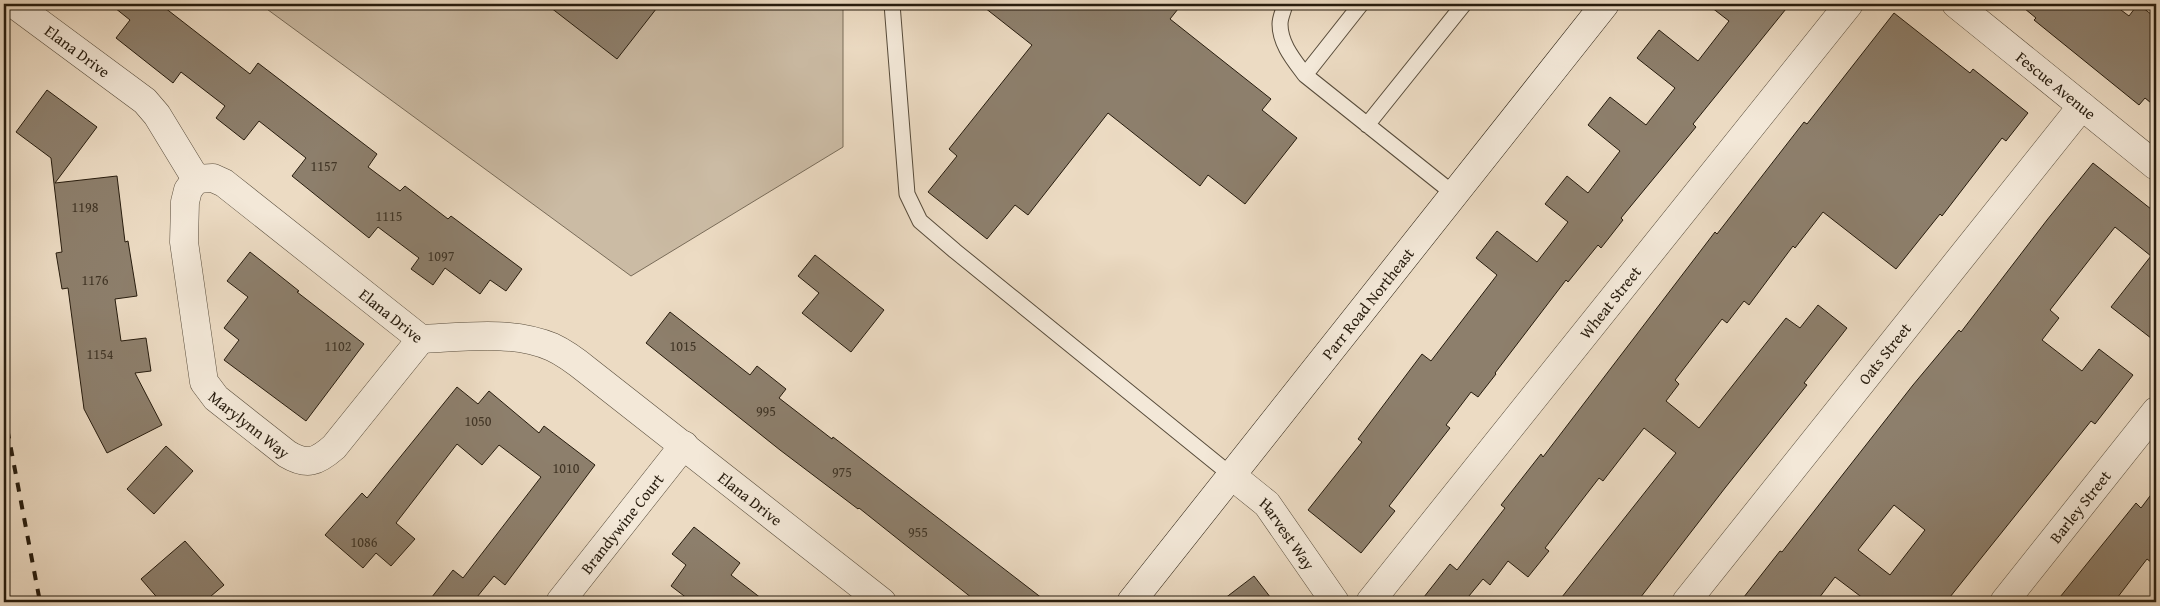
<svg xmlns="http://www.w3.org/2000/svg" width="2160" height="606" viewBox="0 0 2160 606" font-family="'Gentium Book Plus',serif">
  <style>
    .green { fill: #cbbba4; stroke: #796c59 }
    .building { fill: #8d7f6c; stroke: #271c0e; fill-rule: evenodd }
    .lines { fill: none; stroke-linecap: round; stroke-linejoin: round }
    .service-casing { stroke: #584c3b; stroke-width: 17 }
    .minor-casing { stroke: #584c3b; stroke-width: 29 }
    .secondary-casing { stroke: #271c0e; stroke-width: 29 }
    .service { stroke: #f3e8d8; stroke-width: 15 }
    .minor { stroke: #f3e8d8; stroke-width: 28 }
    .secondary { stroke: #f3e8d8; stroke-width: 28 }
    .rail { stroke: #271c0e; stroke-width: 4; stroke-dasharray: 9 9; stroke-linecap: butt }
    .labels { text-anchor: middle; stroke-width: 4; stroke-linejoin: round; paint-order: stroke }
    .number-label { font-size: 14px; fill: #403526 }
    .street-label { font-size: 16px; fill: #271c0e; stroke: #f3e8d8 }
  </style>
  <rect width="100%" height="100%" fill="#ecdbc3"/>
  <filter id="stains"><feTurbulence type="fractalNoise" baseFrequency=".004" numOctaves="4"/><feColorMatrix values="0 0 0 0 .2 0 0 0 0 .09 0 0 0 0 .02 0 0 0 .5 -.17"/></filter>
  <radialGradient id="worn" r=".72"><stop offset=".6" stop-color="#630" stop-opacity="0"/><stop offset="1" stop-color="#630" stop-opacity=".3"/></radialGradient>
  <!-- green -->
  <path class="green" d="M 260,4 L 843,4 L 843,147 L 631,276 Z"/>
  <!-- building -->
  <path class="building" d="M 110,4 L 160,4 L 250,74 L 258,63 L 377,154 L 368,167 L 400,191 L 405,186 L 448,219 L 451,216 L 522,269 L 506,291 L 490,280 L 480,294 L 445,268 L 433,285 L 411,269 L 419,258 L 378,227 L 369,238 L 292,176 L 306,158 L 259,121 L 244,140 L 216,118 L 225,106 L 181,72 L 173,83 L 116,38 L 130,20 Z
    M 546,4 L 660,4 L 617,59 Z
    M 980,4 L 1182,4 L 1170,19 L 1271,99 L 1262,110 L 1297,138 L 1245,204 L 1208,175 L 1200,186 L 1108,113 L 1028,215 L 1015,205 L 987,239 L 928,192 L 957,156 L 949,149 L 1032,45 Z
    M 1707,4 L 1790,4 L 1693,124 L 1696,127 L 1621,218 L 1623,220 L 1601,248 L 1598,245 L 1568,282 L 1566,280 L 1495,373 L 1496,374 L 1478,397 L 1471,392 L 1446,425 L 1450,428 L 1389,506 L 1395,511 L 1361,553 L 1308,510 L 1362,442 L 1358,439 L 1422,354 L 1431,361 L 1497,275 L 1476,258 L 1497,231 L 1537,262 L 1568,222 L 1545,204 L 1567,176 L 1588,193 L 1620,151 L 1588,125 L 1610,97 L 1646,125 L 1675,88 L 1637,58 L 1659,30 L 1698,61 L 1729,21 Z
    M 2019,4 L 2113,4 L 2129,16 L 2138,4 L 2156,18 L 2156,107 L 2145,98 L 2139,105 L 2034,20 L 2036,18 Z
    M 1894,13 L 1970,73 L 1973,69 L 2028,113 L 2006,141 L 2002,138 L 1942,216 L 1940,214 L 1896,269 L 1823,212 L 1795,248 L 1793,246 L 1749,305 L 1744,301 L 1727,323 L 1722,319 L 1675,380 L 1679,384 L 1666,401 L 1699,428 L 1786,318 L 1800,328 L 1818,305 L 1847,328 L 1804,383 L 1807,385 L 1725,488 L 1637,602 L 1558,602 L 1676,453 L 1644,428 L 1603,481 L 1599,478 L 1545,548 L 1549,551 L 1528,577 L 1508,561 L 1490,585 L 1483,579 L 1464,602 L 1420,602 L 1450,564 L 1457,570 L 1505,508 L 1501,505 L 1541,454 L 1543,457 L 1715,232 L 1717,234 L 1804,122 L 1807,124 Z
    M 47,90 L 97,127 L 55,183 L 117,176 L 125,242 L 128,241 L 137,296 L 115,299 L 121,341 L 146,338 L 151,371 L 135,373 L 162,425 L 107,453 L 84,409 L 68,288 L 62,289 L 56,253 L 62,252 L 51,158 L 16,132 Z
    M 2093,163 L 2156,213 L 2156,342 L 2111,307 L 2151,256 L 2115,227 L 2050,310 L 2059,318 L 2042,340 L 2082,371 L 2099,349 L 2133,375 L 2095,424 L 2091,421 L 1946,602 L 1868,602 L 1835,577 L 1816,602 L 1740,602 L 1780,551 L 1782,552 L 1913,385 L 1959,330 L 1961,332 L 2047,220 ZM 1894,505 L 1925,530 L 1890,575 L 1858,550 Z
    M 250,252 L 299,291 L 297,292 L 364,344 L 306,421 L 224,360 L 239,340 L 224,328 L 248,297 L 227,281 Z
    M 815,255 L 884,310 L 851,352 L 802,313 L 819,293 L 798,276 Z
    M 670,312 L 750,375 L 757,366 L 786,389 L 779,398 L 832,439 L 833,437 L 1047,602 L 977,602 L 859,508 L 858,509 L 780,450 L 646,343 Z
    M 457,387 L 478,404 L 489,391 L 539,433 L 544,426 L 595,465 L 505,585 L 494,576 L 473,602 L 428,602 L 453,570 L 463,578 L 541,477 L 499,445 L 482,465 L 457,444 L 396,523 L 415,539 L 391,566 L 376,553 L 363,568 L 325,535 L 362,493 L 367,498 Z
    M 166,446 L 193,471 L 154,514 L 127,489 Z
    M 2156,488 L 2156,566 L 2147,559 L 2114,602 L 2056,602 L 2136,503 L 2141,508 Z
    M 694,527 L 740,563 L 731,575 L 766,602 L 692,602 L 671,586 L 686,565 L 672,554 Z
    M 185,541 L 224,585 L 204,602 L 161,602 L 141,579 Z
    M 1254,576 L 1274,602 L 1220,602 Z"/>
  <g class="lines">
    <!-- service casing -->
    <g class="service-casing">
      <path id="service" d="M 892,4 L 907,194 L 920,221 L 955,251 L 1231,475
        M 1285,4 C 1284,10 1280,17 1280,24 C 1280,44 1294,60 1305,75
        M 1361,4 L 1305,75 L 1454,194
        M 1367,125 L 1464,4"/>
    </g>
    <!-- minor casing -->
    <g class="minor-casing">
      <g id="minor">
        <path id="s1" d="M 14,4 L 145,101 L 157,115 L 196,179 L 213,178 L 224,183 L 421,339 C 464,337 511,330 552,347 C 565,353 577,362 588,371 L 882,602"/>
        <path id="s2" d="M 1956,4 L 2156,166"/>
        <path id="s3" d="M 196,179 L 188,190 L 185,202 L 184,242 L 204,382 L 216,398 L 287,454 C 307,466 317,462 334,447 L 421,339"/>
        <path id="s4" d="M 1231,475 L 1267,504 L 1335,602"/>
        <path id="s5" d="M 560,602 L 684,445"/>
        <path id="s6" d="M 1370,602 L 1849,4"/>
        <path id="s7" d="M 1686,602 L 2082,106"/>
        <path id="s8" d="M 2004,602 L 2156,411"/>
      </g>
    </g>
    <!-- secondary casing -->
    <g class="secondary-casing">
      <g id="secondary">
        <path id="s9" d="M 1131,602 L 1605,4"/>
      </g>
    </g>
    <!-- service -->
    <use href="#service" class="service"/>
    <!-- minor -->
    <use href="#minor" class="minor"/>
    <!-- secondary -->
    <use href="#secondary" class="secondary"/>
    <!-- rail -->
    <path class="rail" d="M 4,412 L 40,602"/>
  </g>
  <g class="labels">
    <!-- number labels -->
    <g class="number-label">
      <text x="324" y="171">1157</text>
      <text x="85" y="212">1198</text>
      <text x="389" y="221">1115</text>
      <text x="441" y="261">1097</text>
      <text x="95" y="285">1176</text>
      <text x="338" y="351">1102</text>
      <text x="683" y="351">1015</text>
      <text x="100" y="359">1154</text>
      <text x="766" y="416">995</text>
      <text x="478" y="426">1050</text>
      <text x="566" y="473">1010</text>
      <text x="842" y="477">975</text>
      <text x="918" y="537">955</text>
      <text x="364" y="547">1086</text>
    </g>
    <!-- street labels -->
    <g class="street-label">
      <text dy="6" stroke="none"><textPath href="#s1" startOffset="79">Elana Drive</textPath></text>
      <text dy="6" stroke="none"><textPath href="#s2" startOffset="129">Fescue Avenue</textPath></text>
      <text dy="6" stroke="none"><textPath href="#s9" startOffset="381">Parr Road Northeast</textPath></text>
      <text dy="6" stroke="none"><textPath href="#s6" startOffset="384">Wheat Street</textPath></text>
      <text dy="6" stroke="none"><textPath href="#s1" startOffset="499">Elana Drive</textPath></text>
      <text dy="6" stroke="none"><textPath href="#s7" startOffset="318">Oats Street</textPath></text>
      <text dy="6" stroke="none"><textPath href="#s3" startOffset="270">Marylynn Way</textPath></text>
      <text dy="6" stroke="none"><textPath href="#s1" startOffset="919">Elana Drive</textPath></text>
      <text dy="6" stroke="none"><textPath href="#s8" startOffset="122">Barley Street</textPath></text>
      <text dy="6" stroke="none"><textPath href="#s5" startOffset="100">Brandywine Court</textPath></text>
      <text dy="6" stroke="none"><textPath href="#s4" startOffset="82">Harvest Way</textPath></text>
    </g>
  </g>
  <!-- margin -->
  <rect width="2160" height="606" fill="none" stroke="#ecdbc3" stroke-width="20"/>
  <rect x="5" y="5" width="2150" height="596" fill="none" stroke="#271c0e" stroke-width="2.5"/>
  <rect x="10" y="10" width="2140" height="586" fill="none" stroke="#271c0e"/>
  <rect width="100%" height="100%" filter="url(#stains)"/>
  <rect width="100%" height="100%" fill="url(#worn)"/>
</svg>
